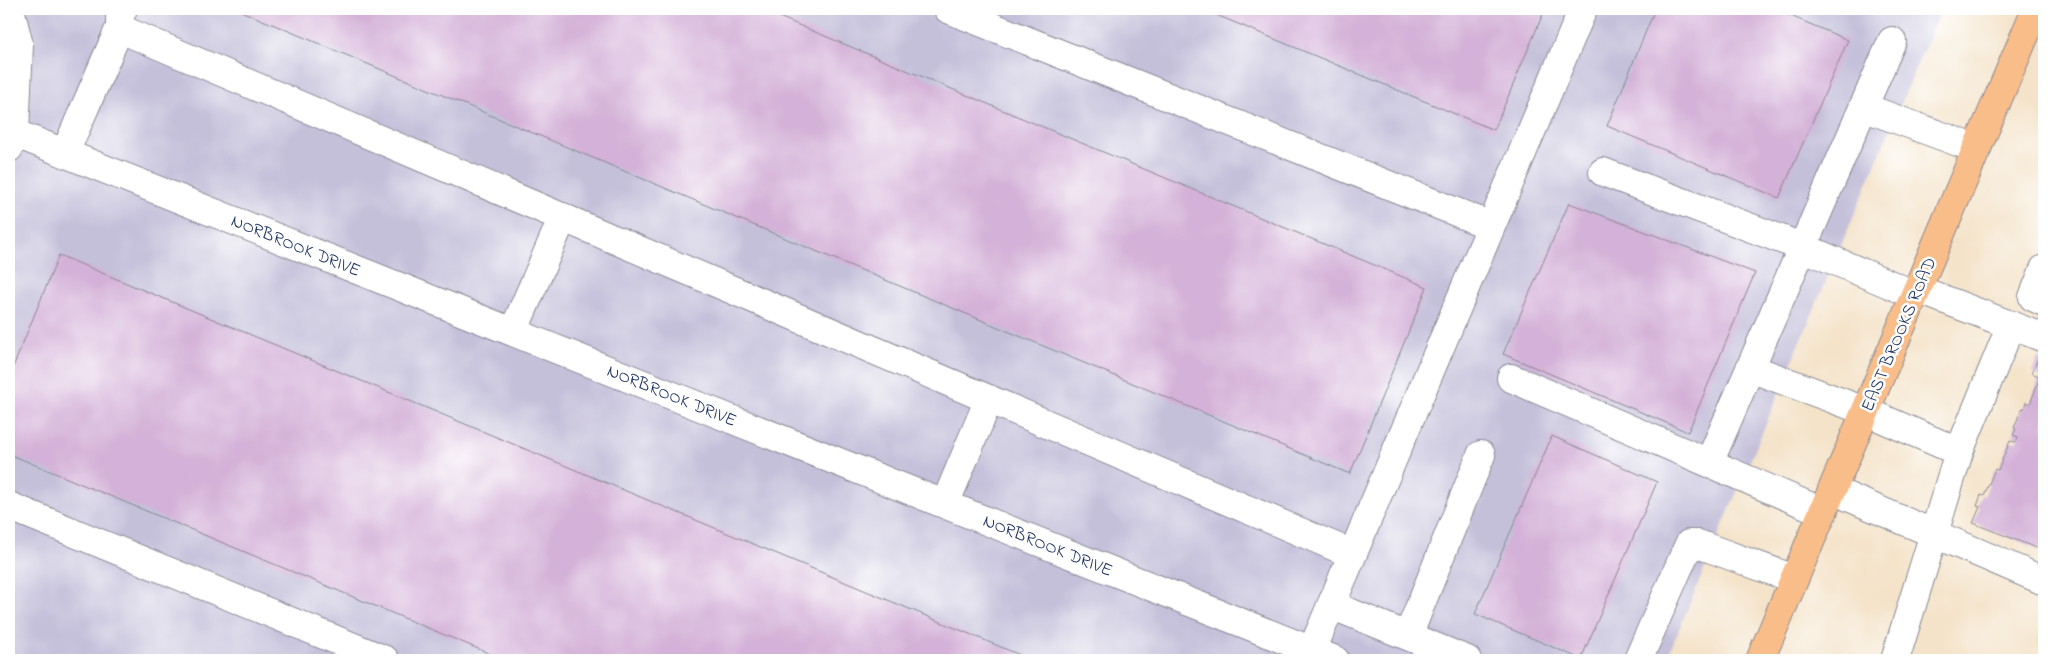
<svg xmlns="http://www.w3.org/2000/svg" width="2053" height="669" viewBox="0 0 2053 669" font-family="'Indie Flower',sans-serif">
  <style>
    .industrial { fill: #c5c0da }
    .building { fill: #d4b1d8 }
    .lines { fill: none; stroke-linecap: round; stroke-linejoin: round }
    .minor-casing { stroke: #888994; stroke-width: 30 }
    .major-casing { stroke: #888994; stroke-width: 30 }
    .minor { stroke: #fff; stroke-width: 28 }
    .major { stroke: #f9bd89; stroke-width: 28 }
    .labels { text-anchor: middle; stroke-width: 5; stroke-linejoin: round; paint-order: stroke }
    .street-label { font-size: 18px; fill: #1b2f5e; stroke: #fff }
  </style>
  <rect width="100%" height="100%" fill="#fff"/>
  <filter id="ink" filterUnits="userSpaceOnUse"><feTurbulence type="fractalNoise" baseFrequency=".02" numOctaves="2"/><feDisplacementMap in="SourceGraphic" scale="10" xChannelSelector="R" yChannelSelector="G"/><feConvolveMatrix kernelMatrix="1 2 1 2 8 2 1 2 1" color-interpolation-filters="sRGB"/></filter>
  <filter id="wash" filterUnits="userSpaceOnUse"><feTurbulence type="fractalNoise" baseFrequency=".0096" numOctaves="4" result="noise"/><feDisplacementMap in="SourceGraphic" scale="20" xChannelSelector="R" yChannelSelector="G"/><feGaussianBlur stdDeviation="1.12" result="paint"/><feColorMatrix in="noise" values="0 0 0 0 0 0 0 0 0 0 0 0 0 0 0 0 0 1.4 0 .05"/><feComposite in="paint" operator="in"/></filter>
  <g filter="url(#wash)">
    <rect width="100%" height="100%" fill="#f4e3c9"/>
    <!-- industrial -->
    <path class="industrial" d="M 9,9 L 1941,9 L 1666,660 L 9,660 Z"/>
    <g id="blocks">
      <!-- building -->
      <path class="building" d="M 236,9 L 760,9 L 1427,287 L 1350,474 Z
        M 1202,9 L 1545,9 L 1494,130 Z
        M 1655,9 L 1774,9 L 1848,40 L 1779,198 L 1607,126 Z
        M 1569,203 L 1755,273 L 1688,432 L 1503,354 Z
        M 59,255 L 1032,660 L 505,660 L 9,454 L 9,377 Z
        M 2038,358 L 2044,360 L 2044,551 L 1973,523 L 1980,507 L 1977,506 L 1981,495 L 1984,496 L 1995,469 L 1998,470 L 2010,441 L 2015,442 L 2017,441 L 2018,437 L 2013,435 L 2016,429 L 2014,428 L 2022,408 L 2024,409 L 2026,402 L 2030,404 L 2040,377 L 2032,373 Z
        M 1552,436 L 1657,482 L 1581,659 L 1475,614 Z"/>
    </g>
  </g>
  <g filter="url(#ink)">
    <use href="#blocks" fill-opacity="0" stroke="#888994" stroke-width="1"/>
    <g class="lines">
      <!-- minor casing -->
      <g class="minor-casing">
        <path id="minor" d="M 123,9 L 120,15 L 120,27 L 130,33 L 1352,554
          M 948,9 L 1491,226
          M 1863,107 L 1977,149
          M 9,131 L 1335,660
          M 9,148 L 15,133 L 19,45 L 10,9
          M 65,153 L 120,27
          M 1603,172 L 1802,247 L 1915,295
          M 2044,269 L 2033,297 L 2044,302
          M 1917,289 L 2044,338
          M 513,332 L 563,217
          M 1750,368 L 1865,411 L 1959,452 L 1895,660
          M 1511,378 L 1823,512
          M 1959,452 L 2011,325
          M 1709,463 L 1892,41
          M 1832,490 L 2044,581
          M 945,504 L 989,399
          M 9,506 L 385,660
          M 1331,605 L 1467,660
          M 1408,636 L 1481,455
          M 1308,660 L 1583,9
          M 1638,660 L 1689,544 L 1698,544 L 1794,579"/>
      </g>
      <!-- major casing -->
      <g class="major-casing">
        <path id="major" d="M 1760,660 L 2036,9"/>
      </g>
      <!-- minor -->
      <use href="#minor" class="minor"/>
      <!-- major -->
      <use href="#major" class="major"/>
    </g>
  </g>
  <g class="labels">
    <!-- street labels -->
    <g class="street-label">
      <text transform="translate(296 245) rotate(22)" y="6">NORBROOK DRIVE</text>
      <text transform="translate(1898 334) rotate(-67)" y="6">EAST BROOKS ROAD</text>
      <text transform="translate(672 395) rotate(22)" y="6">NORBROOK DRIVE</text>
      <text transform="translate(1048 545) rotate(22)" y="6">NORBROOK DRIVE</text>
    </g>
  </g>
  <!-- margin -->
  <rect width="2053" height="669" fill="none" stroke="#fff" stroke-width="30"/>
</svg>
